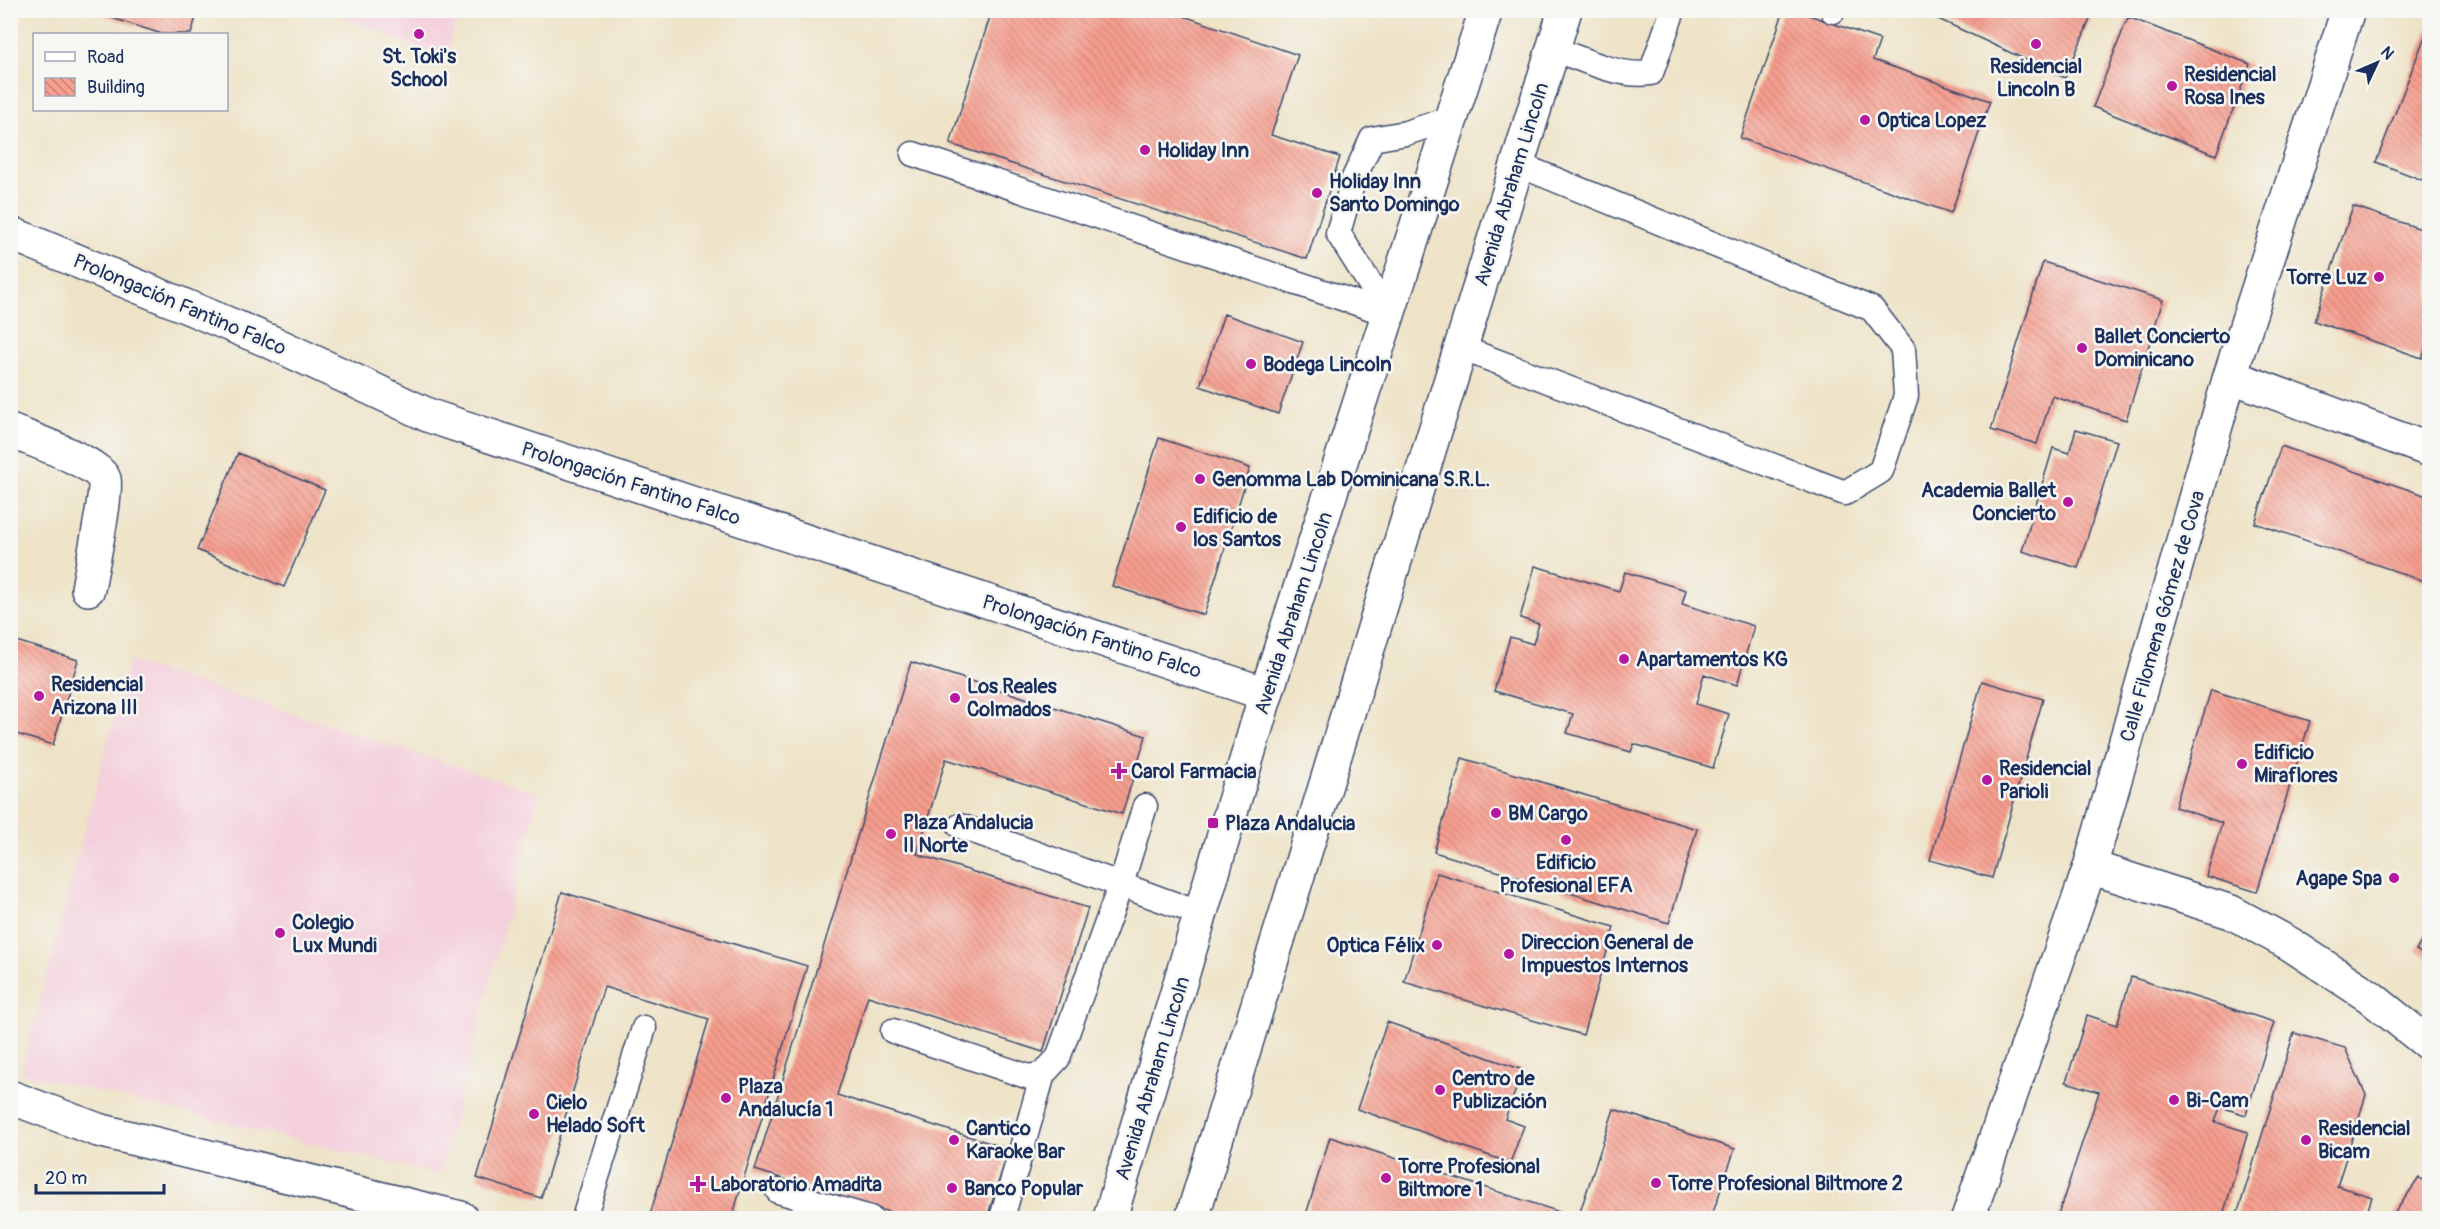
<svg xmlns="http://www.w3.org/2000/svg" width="2440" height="1229" viewBox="0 0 2440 1229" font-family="Pangolin,sans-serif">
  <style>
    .built { fill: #f4cfdc }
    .building { fill: url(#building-back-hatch) }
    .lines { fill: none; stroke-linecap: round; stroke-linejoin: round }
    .lane-casing { stroke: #3b4a6e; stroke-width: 27 }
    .street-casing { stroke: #3b4a6e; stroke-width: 36 }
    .secondary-casing { stroke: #3b4a6e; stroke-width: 36 }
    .lane { stroke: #fff; stroke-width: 24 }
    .street { stroke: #fff; stroke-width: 33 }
    .secondary { stroke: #fff; stroke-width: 33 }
    .poi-dot { fill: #b5179e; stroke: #f6f6f2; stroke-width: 2 }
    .labels { text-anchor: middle; stroke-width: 5; stroke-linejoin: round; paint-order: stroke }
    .poi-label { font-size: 20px; font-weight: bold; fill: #1b2f5e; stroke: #f6f6f2; text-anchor: start }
    .street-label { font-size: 20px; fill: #1b2f5e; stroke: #f6f6f2 }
  </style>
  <defs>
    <pattern id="building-back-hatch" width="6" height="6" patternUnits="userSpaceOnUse" patternTransform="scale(1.5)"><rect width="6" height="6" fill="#f79e8e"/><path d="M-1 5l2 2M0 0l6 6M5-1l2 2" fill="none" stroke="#c78177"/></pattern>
  </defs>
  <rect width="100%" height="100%" fill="#f6f6f2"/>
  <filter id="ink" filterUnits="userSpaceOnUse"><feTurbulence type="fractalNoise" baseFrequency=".0167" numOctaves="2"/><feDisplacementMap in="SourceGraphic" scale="12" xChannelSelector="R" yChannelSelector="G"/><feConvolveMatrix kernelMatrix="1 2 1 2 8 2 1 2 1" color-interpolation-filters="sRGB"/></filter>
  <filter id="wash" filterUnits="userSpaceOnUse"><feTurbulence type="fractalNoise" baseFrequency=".008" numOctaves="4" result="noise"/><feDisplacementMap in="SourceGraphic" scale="24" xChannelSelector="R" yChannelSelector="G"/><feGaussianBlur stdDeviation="1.35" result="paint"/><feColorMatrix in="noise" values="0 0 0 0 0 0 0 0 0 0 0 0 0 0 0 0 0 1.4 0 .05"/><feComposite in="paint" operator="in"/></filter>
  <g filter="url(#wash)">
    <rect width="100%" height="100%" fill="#eee3c7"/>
    <!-- built -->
    <path class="built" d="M 328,11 L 459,11 L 445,58 Z
      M 129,661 L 539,793 L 440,1175 L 21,1073 Z"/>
    <g id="blocks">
      <!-- building -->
      <path class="building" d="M 87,10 L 198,10 L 191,34 L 162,34 Z
        M 992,10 L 1166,10 L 1298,55 L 1271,135 L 1340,157 L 1307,259 L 950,144 Z
        M 1784,10 L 1795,10 L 1880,40 L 1873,60 L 1990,101 L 1951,213 L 1740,138 Z
        M 1919,10 L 2094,10 L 2065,78 Z
        M 2128,17 L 2250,64 L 2216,155 L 2093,107 Z
        M 2429,26 L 2430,26 L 2430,183 L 2376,162 Z
        M 2353,206 L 2430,232 L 2430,336 L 2422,358 L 2314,321 Z
        M 2043,262 L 2163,300 L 2126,420 L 2052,396 L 2037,444 L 1991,430 Z
        M 1224,314 L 1303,342 L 1278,414 L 1200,386 Z
        M 2076,429 L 2117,441 L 2078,568 L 2022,551 L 2053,448 L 2069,453 Z
        M 1159,438 L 1250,468 L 1204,615 L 1112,586 Z
        M 2281,446 L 2430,497 L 2430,583 L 2255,523 Z
        M 238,453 L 325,490 L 284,587 L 197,550 Z
        M 1535,566 L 1619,591 L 1625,572 L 1686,590 L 1682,604 L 1754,626 L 1737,685 L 1704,674 L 1696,704 L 1729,714 L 1713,768 L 1634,744 L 1631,752 L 1567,733 L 1573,714 L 1494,691 L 1510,637 L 1533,644 L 1539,624 L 1520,618 Z
        M 10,639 L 78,660 L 53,745 L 10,732 Z
        M 911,662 L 1146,736 L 1122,814 L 946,759 L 917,854 L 1088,908 L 1043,1052 L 868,996 L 837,1095 L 1009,1149 L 987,1218 L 909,1218 L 755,1170 Z
        M 1982,681 L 2043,699 L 1992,878 L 1930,860 Z
        M 2211,690 L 2310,721 L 2257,892 L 2206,876 L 2222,823 L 2175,807 Z
        M 1462,758 L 1697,829 L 1669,923 L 1434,852 Z
        M 1437,873 L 1614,927 L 1583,1035 L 1404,982 Z
        M 562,892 L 807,966 L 732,1218 L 649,1218 L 709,1019 L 604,987 L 541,1198 L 477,1178 Z
        M 2430,928 L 2430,959 L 2416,950 Z
        M 2131,977 L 2274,1022 L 2246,1115 L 2220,1107 L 2215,1122 L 2248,1132 L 2222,1218 L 2057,1218 L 2099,1092 L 2066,1082 L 2087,1015 L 2117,1025 Z
        M 1387,1022 L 1523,1070 L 1505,1119 L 1524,1126 L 1510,1163 L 1357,1109 Z
        M 2294,1033 L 2345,1048 L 2366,1095 L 2337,1186 L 2372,1197 L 2365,1218 L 2236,1218 Z
        M 1614,1109 L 1735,1149 L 1711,1218 L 1305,1218 L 1330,1137 L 1578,1218 Z
        M 2419,1178 L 2430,1185 L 2430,1218 L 2391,1218 Z"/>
    </g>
  </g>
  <g filter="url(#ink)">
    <use href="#blocks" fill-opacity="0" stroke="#3b4a6e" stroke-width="1.5"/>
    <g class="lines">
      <!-- lane casing -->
      <g class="lane-casing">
        <path id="lane" d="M 1833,10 L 1833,11
          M 1553,49 C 1583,59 1619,78 1651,73 L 1673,10
          M 913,154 L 1389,314
          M 1389,314 L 1338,233 L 1354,178 L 1372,139 L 1406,133 L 1452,118
          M 1461,348 L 1845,493 L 1881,471 L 1906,396 L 1903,349 L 1872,309 L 1517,164
          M 960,826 L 1201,914
          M 893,1031 L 1029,1077 L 1043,1074 L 1058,1058 L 1121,884 L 1145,806
          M 778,1191 L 870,1218
          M 584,1218 L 644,1028
          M 1002,1218 L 1043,1074"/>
      </g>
      <!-- street casing -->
      <g class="street-casing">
        <path id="street" d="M 10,233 L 269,341 L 430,416 L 1266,694
          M 2230,376 L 2430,450
          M 10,431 C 28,438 99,463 104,479 C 108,492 91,570 88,589
          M 2090,867 L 2231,912 L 2290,944 L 2369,996 L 2430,1045
          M 1968,1218 L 2090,867 L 2230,376 L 2348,10"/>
      </g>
      <!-- secondary casing -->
      <g class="secondary-casing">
        <path id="secondary" d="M 10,1097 L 98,1130 L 461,1218
          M 1110,1218 L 1266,694 L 1486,10
          M 1192,1218 L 1565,10"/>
      </g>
      <!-- lane -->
      <use href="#lane" class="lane"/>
      <!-- street -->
      <use href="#street" class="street"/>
      <!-- secondary -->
      <use href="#secondary" class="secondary"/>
    </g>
  </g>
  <!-- markers -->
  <g class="poi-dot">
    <circle cx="419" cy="34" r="6"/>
    <circle cx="2036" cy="44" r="6"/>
    <circle cx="2172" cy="86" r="6"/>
    <circle cx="1865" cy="120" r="6"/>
    <circle cx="1145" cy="150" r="6"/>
    <circle cx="1317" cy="193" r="6"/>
    <circle cx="2379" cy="277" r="6"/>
    <circle cx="2082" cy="348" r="6"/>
    <circle cx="1251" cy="364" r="6"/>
    <circle cx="1200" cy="479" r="6"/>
    <circle cx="2068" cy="502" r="6"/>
    <circle cx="1181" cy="527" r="6"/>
    <circle cx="1624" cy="659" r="6"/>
    <circle cx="39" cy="696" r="6"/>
    <circle cx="955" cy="698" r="6"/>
    <circle cx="2242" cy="764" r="6"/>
    <path d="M1116 762h6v6h6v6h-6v6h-6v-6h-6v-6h6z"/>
    <circle cx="1987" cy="780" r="6"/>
    <circle cx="1496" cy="813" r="6"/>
    <rect x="1207" y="817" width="12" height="12" rx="3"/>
    <circle cx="891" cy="834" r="6"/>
    <circle cx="1566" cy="840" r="6"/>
    <circle cx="2394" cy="878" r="6"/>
    <circle cx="280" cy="933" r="6"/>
    <circle cx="1437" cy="945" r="6"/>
    <circle cx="1509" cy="954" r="6"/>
    <circle cx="1440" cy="1090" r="6"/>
    <circle cx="726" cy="1098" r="6"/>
    <circle cx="2174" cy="1100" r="6"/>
    <circle cx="534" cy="1114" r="6"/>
    <circle cx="954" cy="1140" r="6"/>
    <circle cx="2306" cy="1140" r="6"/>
    <circle cx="1386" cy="1178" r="6"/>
    <circle cx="1656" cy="1183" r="6"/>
    <path d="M695 1175h6v6h6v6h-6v6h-6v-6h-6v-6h6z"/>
    <circle cx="952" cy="1188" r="6"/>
  </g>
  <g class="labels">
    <!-- poi labels -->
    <g class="poi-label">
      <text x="419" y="63" text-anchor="middle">St. Toki's<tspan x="419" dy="23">School</tspan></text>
      <text x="2036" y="73" text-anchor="middle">Residencial<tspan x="2036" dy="23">Lincoln B</tspan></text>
      <text x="2184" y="81">Residencial<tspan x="2184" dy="23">Rosa Ines</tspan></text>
      <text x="1877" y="127">Optica Lopez</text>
      <text x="1157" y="157">Holiday Inn</text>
      <text x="1329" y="188">Holiday Inn<tspan x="1329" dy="23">Santo Domingo</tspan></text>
      <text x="2367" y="284" text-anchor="end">Torre Luz</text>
      <text x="2094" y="343">Ballet Concierto<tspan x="2094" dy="23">Dominicano</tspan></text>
      <text x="1263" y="371">Bodega Lincoln</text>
      <text x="1212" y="486">Genomma Lab Dominicana S.R.L.</text>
      <text x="2056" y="497" text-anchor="end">Academia Ballet<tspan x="2056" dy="23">Concierto</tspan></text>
      <text x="1193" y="523">Edificio de<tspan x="1193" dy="23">los Santos</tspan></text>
      <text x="1636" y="666">Apartamentos KG</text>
      <text x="51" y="691">Residencial<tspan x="51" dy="23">Arizona III</tspan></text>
      <text x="967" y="693">Los Reales<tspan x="967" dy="23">Colmados</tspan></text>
      <text x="2254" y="759">Edificio<tspan x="2254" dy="23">Miraflores</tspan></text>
      <text x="1999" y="775">Residencial<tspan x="1999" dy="23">Parioli</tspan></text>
      <text x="1131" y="778">Carol Farmacia</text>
      <text x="1508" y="820">BM Cargo</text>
      <text x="903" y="829">Plaza Andalucia<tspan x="903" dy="23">II Norte</tspan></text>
      <text x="1225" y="830">Plaza Andalucia</text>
      <text x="1566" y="869" text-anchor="middle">Edificio<tspan x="1566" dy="23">Profesional EFA</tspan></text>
      <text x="2382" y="885" text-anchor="end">Agape Spa</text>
      <text x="292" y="929">Colegio<tspan x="292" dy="23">Lux Mundi</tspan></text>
      <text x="1521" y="949">Direccion General de<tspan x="1521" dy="23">Impuestos Internos</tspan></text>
      <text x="1425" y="952" text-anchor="end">Optica Félix</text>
      <text x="1452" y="1085">Centro de<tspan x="1452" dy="23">Publización</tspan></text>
      <text x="738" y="1093">Plaza<tspan x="738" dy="23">Andalucía 1</tspan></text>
      <text x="2186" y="1107">Bi-Cam</text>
      <text x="546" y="1109">Cielo<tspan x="546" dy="23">Helado Soft</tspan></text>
      <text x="966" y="1135">Cantico<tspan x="966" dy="23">Karaoke Bar</tspan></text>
      <text x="2318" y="1135">Residencial<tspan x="2318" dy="23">Bicam</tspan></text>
      <text x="1398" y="1173">Torre Profesional<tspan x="1398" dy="23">Biltmore 1</tspan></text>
      <text x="1668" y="1190">Torre Profesional Biltmore 2</text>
      <text x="710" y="1191">Laboratorio Amadita</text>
      <text x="964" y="1195">Banco Popular</text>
    </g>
    <!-- street labels -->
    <g class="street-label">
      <text transform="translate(1511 184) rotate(-73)" y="7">Avenida Abraham Lincoln</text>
      <text transform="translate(180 304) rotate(23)" y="7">Prolongación Fantino Falco</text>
      <text transform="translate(631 483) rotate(18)" y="7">Prolongación Fantino Falco</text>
      <text transform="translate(1293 613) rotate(-72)" y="7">Avenida Abraham Lincoln</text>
      <text transform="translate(2162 616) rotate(-74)" y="7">Calle Filomena Gómez de Cova</text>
      <text transform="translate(1092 636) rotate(18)" y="7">Prolongación Fantino Falco</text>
      <text transform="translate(1152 1078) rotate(-73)" y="7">Avenida Abraham Lincoln</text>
    </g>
  </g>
  <!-- margin -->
  <rect width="2440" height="1229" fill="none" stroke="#f6f6f2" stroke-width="36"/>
  <!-- legend -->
  <rect x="33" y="33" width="195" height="78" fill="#f6f6f2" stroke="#9ea6b7" stroke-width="1.5"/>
  <rect x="45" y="52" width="30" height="9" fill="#ffffff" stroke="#9ea6b7" stroke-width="1.5"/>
  <text x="87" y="63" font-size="18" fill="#1b2f5e">Road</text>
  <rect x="45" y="78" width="30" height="18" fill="url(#building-back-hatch)" stroke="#9ea6b7" stroke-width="1.5"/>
  <text x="87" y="93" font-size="18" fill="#1b2f5e">Building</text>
  <!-- north arrow -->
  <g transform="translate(2377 63) rotate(46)" stroke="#f6f6f2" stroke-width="4.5" paint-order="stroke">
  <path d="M0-4.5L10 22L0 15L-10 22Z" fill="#1b2f5e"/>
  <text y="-9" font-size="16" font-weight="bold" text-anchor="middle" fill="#1b2f5e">N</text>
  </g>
  <!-- scale -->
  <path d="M36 1184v9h128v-9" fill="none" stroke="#1b2f5e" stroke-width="3"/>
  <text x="45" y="1184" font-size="18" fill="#1b2f5e" stroke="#f6f6f2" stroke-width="4.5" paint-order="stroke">20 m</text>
</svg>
